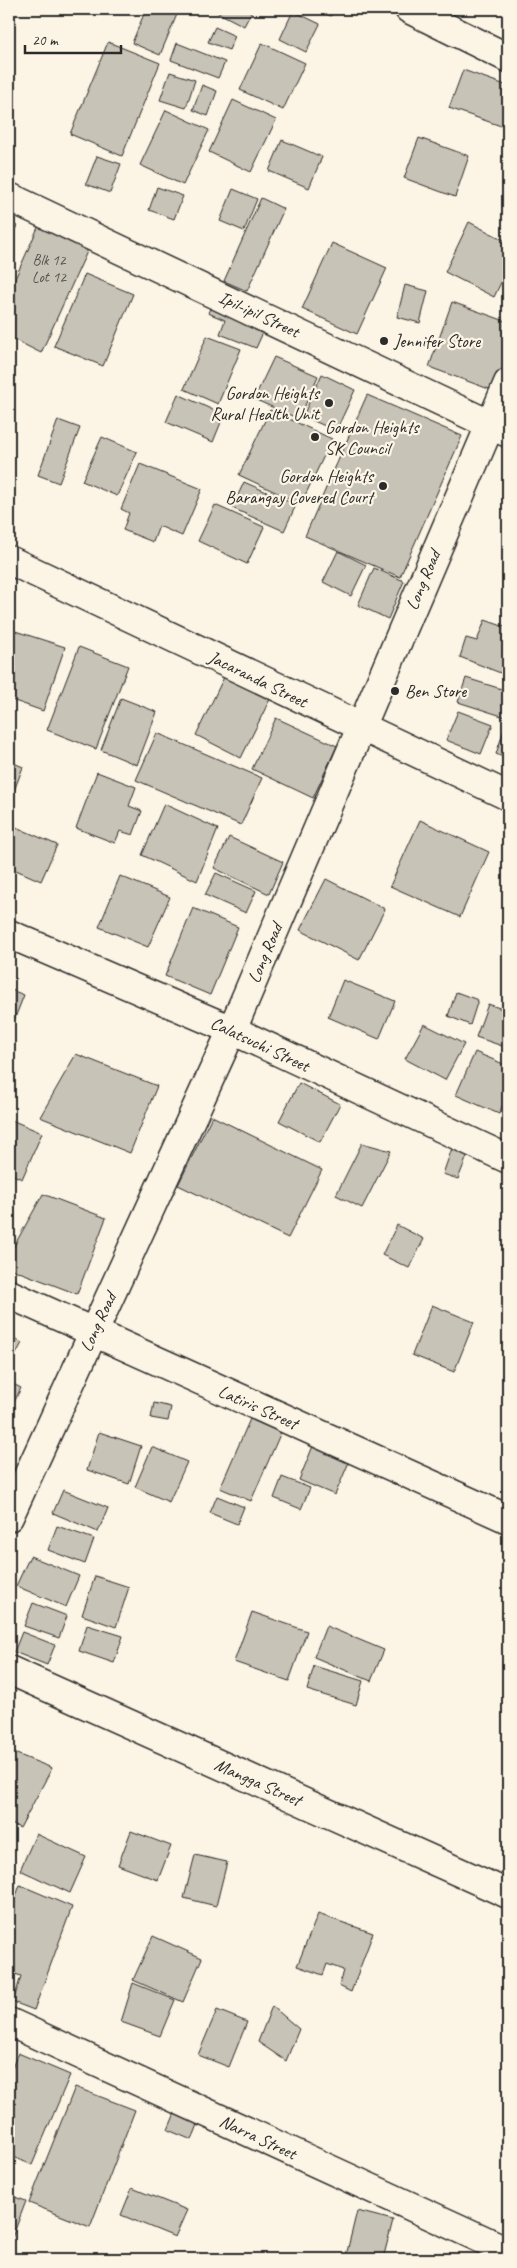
<svg xmlns="http://www.w3.org/2000/svg" width="517" height="2268" viewBox="0 0 517 2268" font-family="Caveat,sans-serif">
  <style>
    .building { fill: #c8c3b7; stroke: #2b2b2b }
    .lines { fill: none; stroke-linecap: round; stroke-linejoin: round }
    .minor-casing { stroke: #2b2b2b; stroke-width: 31 }
    .minor { stroke: #fcf5e5; stroke-width: 28 }
    .poi-dot { fill: #2b2b2b; stroke: #fcf5e5; stroke-width: 2 }
    .labels { text-anchor: middle; stroke-width: 4.5; stroke-linejoin: round; paint-order: stroke }
    .number-label { font-size: 15px; fill: #52514e }
    .street-label { font-size: 18px; fill: #2b2b2b; stroke: #fcf5e5 }
    .poi-label { font-size: 18px; fill: #2b2b2b; stroke: #fcf5e5; text-anchor: start }
  </style>
  <rect width="100%" height="100%" fill="#fcf5e5"/>
  <filter id="ink" filterUnits="userSpaceOnUse"><feTurbulence type="fractalNoise" baseFrequency=".02" numOctaves="2"/><feDisplacementMap in="SourceGraphic" scale="10" xChannelSelector="R" yChannelSelector="G"/><feConvolveMatrix kernelMatrix="1 2 1 2 8 2 1 2 1" color-interpolation-filters="sRGB"/></filter>
  <g filter="url(#ink)">
    <!-- building -->
    <path class="building" d="M 146,9 L 170,9 L 178,12 L 160,55 L 132,43 Z
      M 211,9 L 253,9 L 244,26 Z
      M 315,9 L 334,9 L 331,16 Z
      M 293,11 L 320,24 L 306,52 L 280,39 Z
      M 215,27 L 235,36 L 229,50 L 208,42 Z
      M 108,42 L 160,63 L 122,156 L 70,134 Z
      M 177,43 L 225,62 L 218,78 L 171,60 Z
      M 262,43 L 305,63 L 283,110 L 240,90 Z
      M 463,70 L 508,86 L 508,115 L 504,127 L 449,108 Z
      M 170,72 L 195,80 L 186,108 L 160,100 Z
      M 202,85 L 217,91 L 208,116 L 193,110 Z
      M 233,100 L 276,120 L 251,172 L 209,152 Z
      M 166,110 L 209,130 L 183,185 L 140,165 Z
      M 419,138 L 469,156 L 455,197 L 404,178 Z
      M 282,140 L 322,157 L 309,188 L 269,171 Z
      M 97,156 L 121,164 L 110,193 L 86,184 Z
      M 157,187 L 183,196 L 174,219 L 149,210 Z
      M 233,189 L 257,199 L 244,231 L 220,221 Z
      M 261,198 L 284,209 L 247,291 L 224,281 Z
      M 9,222 L 17,226 L 9,240 Z
      M 469,222 L 508,242 L 508,268 L 494,297 L 445,272 Z
      M 40,223 L 90,245 L 41,353 L 9,337 L 9,292 Z
      M 332,243 L 387,268 L 357,334 L 302,309 Z
      M 85,274 L 133,294 L 103,366 L 54,346 Z
      M 405,285 L 428,291 L 420,323 L 397,317 Z
      M 214,299 L 265,328 L 256,348 L 220,334 L 225,320 L 208,313 Z
      M 452,302 L 508,322 L 508,361 L 497,392 L 429,367 Z
      M 207,336 L 241,349 L 218,404 L 184,389 Z
      M 274,357 L 318,376 L 299,419 L 254,399 Z
      M 322,374 L 355,390 L 336,431 L 303,416 Z
      M 178,394 L 224,415 L 213,442 L 166,422 Z
      M 367,395 L 462,436 L 400,577 L 305,536 Z
      M 270,410 L 332,439 L 301,504 L 239,475 Z
      M 58,420 L 80,428 L 59,483 L 38,475 Z
      M 102,437 L 137,452 L 117,496 L 82,481 Z
      M 140,464 L 202,489 L 182,536 L 159,526 L 153,542 L 123,530 L 129,513 L 121,509 Z
      M 244,482 L 296,505 L 284,531 L 232,508 Z
      M 215,505 L 264,527 L 247,564 L 198,541 Z
      M 338,551 L 366,565 L 351,596 L 323,582 Z
      M 374,568 L 404,581 L 388,619 L 358,605 Z
      M 485,620 L 508,628 L 508,676 L 460,657 L 466,638 L 477,641 Z
      M 9,629 L 65,647 L 43,711 L 9,699 Z
      M 79,647 L 128,666 L 96,749 L 47,730 Z
      M 225,675 L 271,697 L 241,758 L 196,735 Z
      M 466,678 L 508,691 L 508,708 L 505,717 L 458,702 Z
      M 121,698 L 157,712 L 137,765 L 101,750 Z
      M 458,711 L 493,724 L 481,754 L 446,740 Z
      M 276,718 L 337,746 L 313,798 L 252,769 Z
      M 505,727 L 508,728 L 508,759 L 496,754 Z
      M 157,733 L 262,778 L 241,825 L 136,780 Z
      M 9,761 L 23,767 L 9,804 Z
      M 97,772 L 136,787 L 129,806 L 142,811 L 133,835 L 120,831 L 115,843 L 76,828 Z
      M 164,804 L 218,829 L 197,881 L 142,855 Z
      M 420,820 L 489,852 L 460,917 L 390,886 Z
      M 16,827 L 57,845 L 41,881 L 9,867 L 9,844 Z
      M 229,837 L 283,862 L 269,894 L 214,868 Z
      M 216,873 L 256,891 L 246,913 L 205,895 Z
      M 120,876 L 170,897 L 148,947 L 99,927 Z
      M 326,879 L 385,909 L 359,960 L 300,930 Z
      M 193,908 L 238,927 L 210,995 L 165,976 Z
      M 343,980 L 395,1001 L 379,1039 L 328,1017 Z
      M 9,989 L 24,995 L 9,1033 Z
      M 456,992 L 478,1000 L 470,1025 L 448,1016 Z
      M 488,1004 L 508,1011 L 508,1048 L 476,1037 Z
      M 424,1024 L 464,1044 L 445,1080 L 405,1059 Z
      M 475,1052 L 508,1066 L 508,1092 L 499,1114 L 456,1095 Z
      M 76,1054 L 157,1086 L 130,1153 L 40,1117 Z
      M 299,1083 L 340,1104 L 320,1142 L 279,1121 Z
      M 212,1116 L 322,1170 L 288,1238 L 178,1185 Z
      M 9,1119 L 42,1133 L 22,1179 L 9,1173 Z
      M 362,1143 L 391,1151 L 362,1208 L 336,1195 Z
      M 452,1148 L 468,1154 L 458,1179 L 443,1174 Z
      M 43,1194 L 106,1218 L 77,1294 L 9,1268 L 9,1255 Z
      M 397,1225 L 424,1239 L 409,1268 L 382,1255 Z
      M 432,1305 L 474,1322 L 454,1372 L 412,1355 Z
      M 9,1336 L 22,1343 L 9,1367 Z
      M 9,1382 L 21,1388 L 9,1412 Z
      M 154,1403 L 171,1407 L 168,1421 L 151,1418 Z
      M 250,1419 L 281,1432 L 251,1501 L 220,1488 Z
      M 99,1432 L 141,1446 L 129,1484 L 87,1470 Z
      M 313,1446 L 349,1462 L 335,1495 L 299,1480 Z
      M 152,1447 L 187,1462 L 169,1502 L 135,1487 Z
      M 282,1477 L 310,1488 L 301,1509 L 274,1498 Z
      M 63,1490 L 108,1508 L 98,1532 L 53,1513 Z
      M 217,1496 L 244,1507 L 237,1524 L 210,1513 Z
      M 57,1526 L 94,1539 L 85,1564 L 48,1550 Z
      M 30,1556 L 79,1576 L 66,1607 L 16,1586 Z
      M 95,1576 L 129,1587 L 116,1627 L 82,1615 Z
      M 33,1603 L 67,1616 L 59,1638 L 24,1626 Z
      M 252,1612 L 307,1631 L 289,1681 L 234,1662 Z
      M 87,1625 L 123,1636 L 114,1663 L 79,1651 Z
      M 326,1626 L 384,1650 L 371,1681 L 314,1657 Z
      M 22,1632 L 55,1645 L 47,1665 L 14,1652 Z
      M 314,1666 L 363,1681 L 356,1705 L 307,1690 Z
      M 9,1751 L 52,1768 L 20,1828 L 9,1823 Z
      M 131,1831 L 171,1846 L 158,1880 L 118,1865 Z
      M 36,1834 L 86,1857 L 70,1893 L 20,1870 Z
      M 195,1855 L 227,1862 L 216,1906 L 184,1898 Z
      M 20,1885 L 72,1907 L 34,2010 L 13,2002 L 21,1976 L 9,1972 L 9,1915 Z
      M 318,1914 L 373,1933 L 351,1992 L 339,1986 L 343,1970 L 327,1964 L 323,1975 L 297,1966 Z
      M 153,1936 L 202,1958 L 183,2002 L 133,1980 Z
      M 133,1983 L 175,2000 L 160,2036 L 121,2022 Z
      M 272,2006 L 299,2029 L 286,2061 L 258,2042 Z
      M 217,2010 L 247,2022 L 229,2067 L 198,2055 Z
      M 18,2053 L 70,2075 L 32,2165 L 9,2155 L 9,2075 Z
      M 75,2087 L 135,2110 L 90,2227 L 29,2203 Z
      M 175,2113 L 199,2122 L 192,2140 L 168,2130 Z
      M 132,2188 L 187,2210 L 175,2237 L 121,2215 Z
      M 9,2195 L 26,2201 L 9,2246 Z
      M 357,2211 L 393,2220 L 383,2259 L 360,2259 L 346,2256 Z"/>
    <g class="lines">
      <!-- minor casing -->
      <g class="minor-casing">
        <path id="minor" d="M 409,9 L 508,58
          M 9,197 L 508,433
          M 9,560 L 508,796
          M 9,934 L 232,1030 L 508,1159
          M 9,1294 L 508,1519
          M 9,1517 L 232,1030 L 508,383
          M 9,1670 L 508,1894
          M 9,2022 L 508,2251"/>
      </g>
      <!-- minor -->
      <use href="#minor" class="minor"/>
    </g>
  </g>
  <!-- markers -->
  <g class="poi-dot">
    <circle cx="384" cy="341" r="5"/>
    <circle cx="329" cy="403" r="5"/>
    <circle cx="315" cy="437" r="5"/>
    <circle cx="383" cy="486" r="5"/>
    <circle cx="395" cy="691" r="5"/>
  </g>
  <g class="labels">
    <!-- number labels -->
    <g class="number-label">
      <text x="49" y="265">Blk 12<tspan x="49" dy="17">Lot 12</tspan></text>
    </g>
    <!-- street labels -->
    <g class="street-label">
      <text transform="translate(259 314) rotate(25)" y="6">Ipil-ipil Street</text>
      <text transform="translate(423 580) rotate(-67)" y="6">Long Road</text>
      <text transform="translate(258 679) rotate(26)" y="6">Jacaranda Street</text>
      <text transform="translate(265 953) rotate(-67)" y="6">Long Road</text>
      <text transform="translate(260 1044) rotate(25)" y="6">Calatsuchi Street</text>
      <text transform="translate(98 1322) rotate(-65)" y="6">Long Road</text>
      <text transform="translate(258 1407) rotate(24)" y="6">Latiris Street</text>
      <text transform="translate(258 1782) rotate(24)" y="6">Mangga Street</text>
      <text transform="translate(258 2137) rotate(25)" y="6">Narra Street</text>
    </g>
    <!-- poi labels -->
    <g class="poi-label">
      <text x="394" y="347">Jennifer Store</text>
      <text x="319" y="399" text-anchor="end">Gordon Heights<tspan x="319" dy="21">Rural Health Unit</tspan></text>
      <text x="325" y="433">Gordon Heights<tspan x="325" dy="21">SK Council</tspan></text>
      <text x="373" y="482" text-anchor="end">Gordon Heights<tspan x="373" dy="21">Barangay Covered Court</tspan></text>
      <text x="405" y="697">Ben Store</text>
    </g>
  </g>
  <!-- margin -->
  <rect width="517" height="2268" fill="none" stroke="#fcf5e5" stroke-width="30"/>
  <rect x="15" y="15" width="487" height="2238" fill="none" stroke="#2b2b2b" stroke-width="2" filter="url(#ink)"/>
  <!-- scale -->
  <path d="M25 45v8h96v-8" fill="none" stroke="#2b2b2b" stroke-width="2.5"/>
  <text x="32" y="45" font-size="15" fill="#2b2b2b" stroke="#fcf5e5" stroke-width="4" paint-order="stroke">20 m</text>
</svg>
